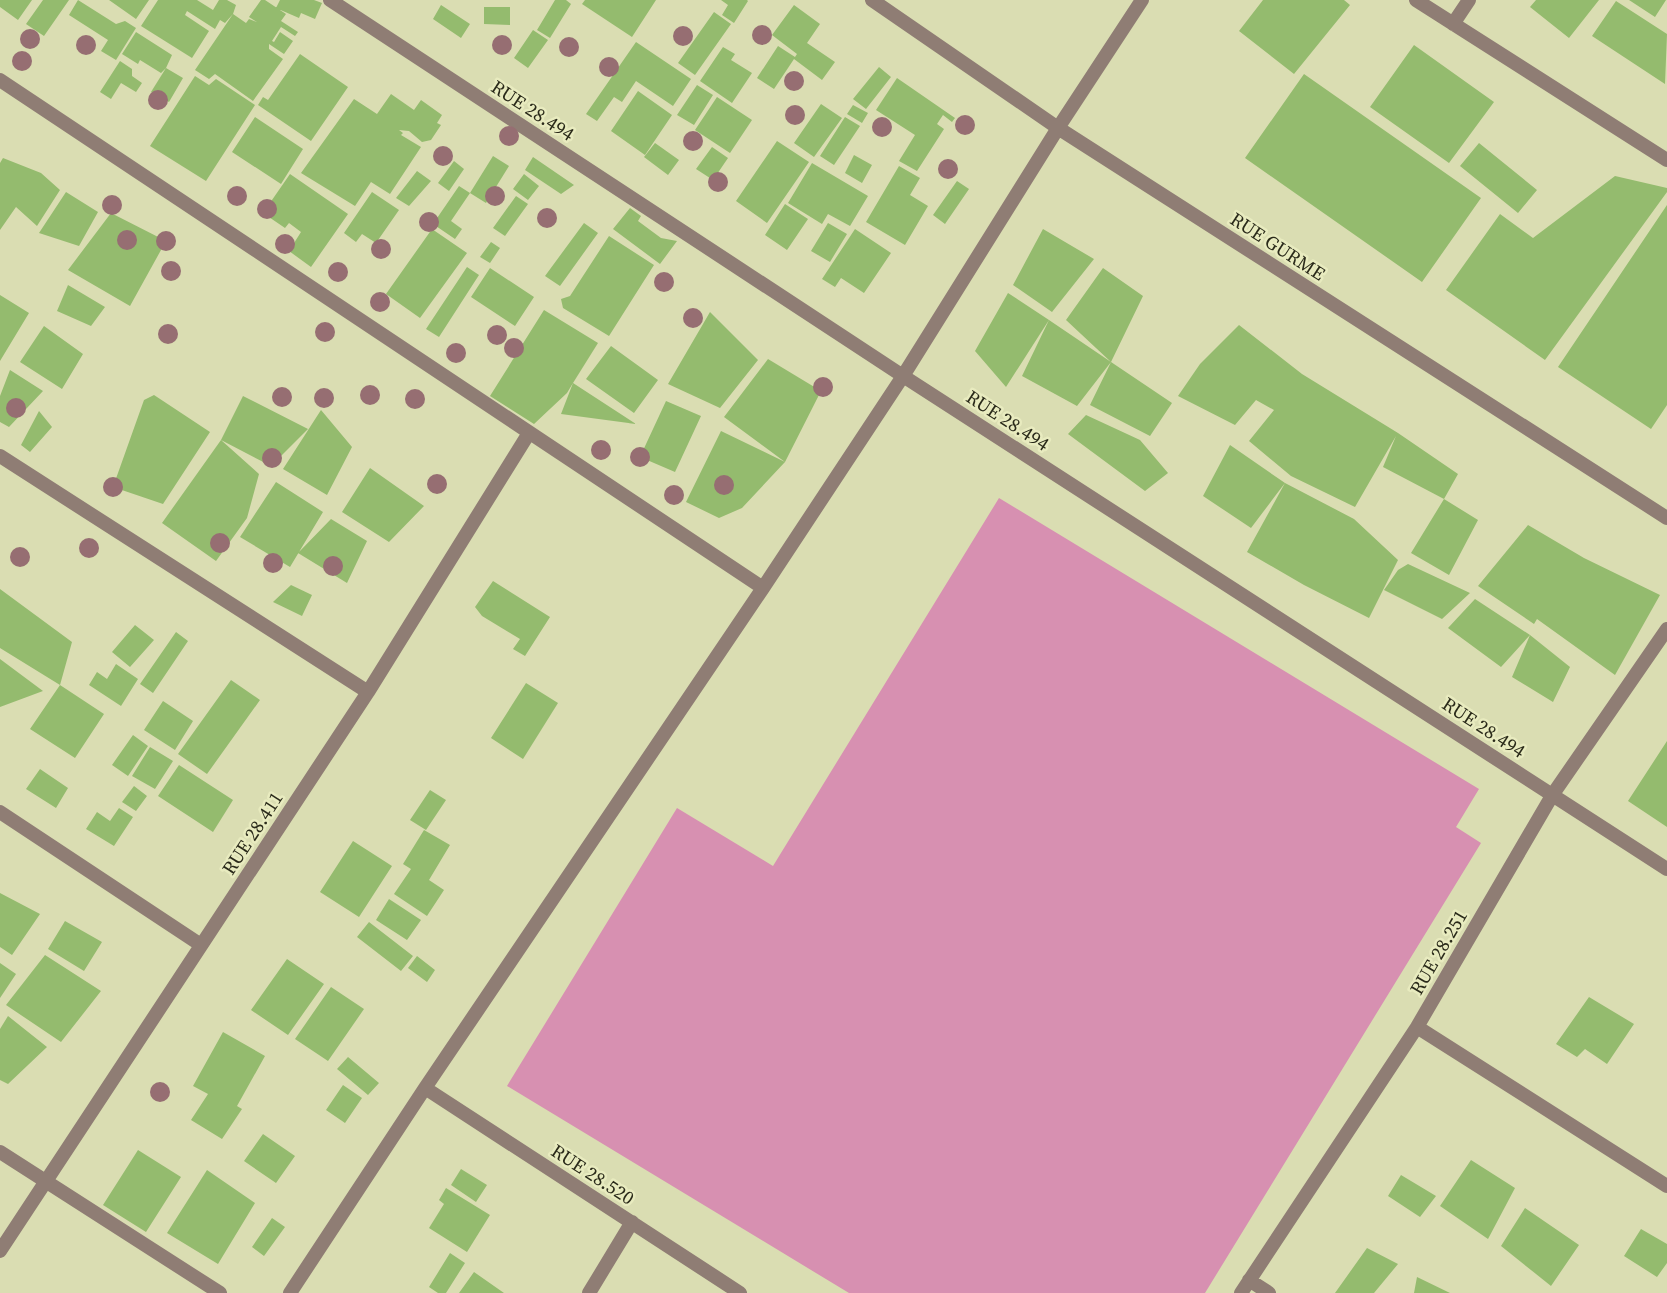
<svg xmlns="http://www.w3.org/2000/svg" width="1667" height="1293" viewBox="0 0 1667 1293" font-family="'Source Serif 4',serif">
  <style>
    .green { fill: #d790b1 }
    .building { fill: #94bb6e }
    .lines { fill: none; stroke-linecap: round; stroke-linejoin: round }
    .minor { stroke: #8f7d74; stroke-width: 14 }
    .tree { fill: #966e72 }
    .labels { text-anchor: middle; stroke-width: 5; stroke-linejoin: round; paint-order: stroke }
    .street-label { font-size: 19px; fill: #2a2a1a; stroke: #e8ebbf }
  </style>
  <rect width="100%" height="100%" fill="#daddb2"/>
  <!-- green -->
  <path class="green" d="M 999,498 L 1479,789 L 1456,827 L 1481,843 L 1205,1293 L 849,1293 L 507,1086 L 677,808 L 773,866 Z"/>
  <!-- building -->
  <path class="building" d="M 0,0 L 32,0 L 18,20 L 0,7 Z
    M 43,0 L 69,0 L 44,36 L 26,24 Z
    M 78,0 L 116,24 L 125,21 L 136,28 L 116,60 L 101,51 L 108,40 L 69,15 Z
    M 109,0 L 149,0 L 136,19 Z
    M 158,0 L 197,0 L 213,10 L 219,0 L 227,0 L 236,5 L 233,14 L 246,23 L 249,19 L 257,22 L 249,17 L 261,0 L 265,0 L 286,14 L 281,21 L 298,32 L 295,36 L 281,27 L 272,41 L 274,42 L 280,32 L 293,41 L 284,54 L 269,44 L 269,49 L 283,59 L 253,101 L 215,74 L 209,79 L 195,70 L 233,14 L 225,23 L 220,20 L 215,29 L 187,11 L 185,15 L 209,31 L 192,58 L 141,26 Z
    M 280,0 L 314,0 L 322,3 L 315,19 L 301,13 L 299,18 L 276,8 Z
    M 555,0 L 566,0 L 571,4 L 550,38 L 537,30 Z
    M 585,0 L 656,0 L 632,37 L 582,4 Z
    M 721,0 L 747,0 L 748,1 L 734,23 L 722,15 L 728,5 Z
    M 1263,0 L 1344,0 L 1350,5 L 1294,74 L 1239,31 Z
    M 1536,0 L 1599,0 L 1569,38 L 1530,7 Z
    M 1629,0 L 1666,0 L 1655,17 Z
    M 1616,1 L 1667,34 L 1665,84 L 1592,36 Z
    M 441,5 L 470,24 L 461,38 L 433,19 Z
    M 794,5 L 820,24 L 807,43 L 835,62 L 822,80 L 794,59 L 774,89 L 757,78 L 778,46 L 795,57 L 797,54 L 772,35 Z
    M 484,7 L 510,7 L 510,25 L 484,24 Z
    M 714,12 L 731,24 L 695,75 L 678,63 Z
    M 533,30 L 548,40 L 528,68 L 514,58 Z
    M 136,32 L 172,55 L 166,68 L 183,78 L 169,102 L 151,92 L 166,68 L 161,73 L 140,60 L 138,64 L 122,54 Z
    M 636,42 L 691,79 L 673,106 L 636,81 L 622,102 L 614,97 L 597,121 L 586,114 Z
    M 1414,45 L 1494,102 L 1449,163 L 1370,107 Z
    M 723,47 L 735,54 L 731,60 L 752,73 L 732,103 L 700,81 Z
    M 300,54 L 348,87 L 311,141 L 258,105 L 263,97 L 268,100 Z
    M 120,61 L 132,69 L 132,76 L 142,83 L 136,92 L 121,83 L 111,99 L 100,92 Z
    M 879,67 L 891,77 L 866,109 L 853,99 Z
    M 1304,74 L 1481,198 L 1422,282 L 1245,158 Z
    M 195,76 L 209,85 L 216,79 L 255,105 L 206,181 L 150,146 Z
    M 897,78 L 955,118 L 952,122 L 943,115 L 937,124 L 944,129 L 917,171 L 899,161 L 915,135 L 876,110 Z
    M 697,85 L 713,95 L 694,125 L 677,115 Z
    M 638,91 L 672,115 L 645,155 L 611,131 Z
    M 391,94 L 414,110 L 421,100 L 442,115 L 437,123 L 441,125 L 431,140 L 422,142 L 409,131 L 399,130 L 403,133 L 401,135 L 421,147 L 390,194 L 371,182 L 355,206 L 301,173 L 354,99 L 377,114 Z
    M 717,97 L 752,120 L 730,153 L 695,130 Z
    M 821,104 L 842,118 L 814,157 L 794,143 Z
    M 853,105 L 868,113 L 862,123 L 847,114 Z
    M 255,117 L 303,149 L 281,184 L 232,152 Z
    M 845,117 L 860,126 L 834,165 L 820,156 Z
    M 777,141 L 809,162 L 767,223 L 736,201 Z
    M 655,143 L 679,160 L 668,175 L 644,157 Z
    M 1479,143 L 1537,190 L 1518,213 L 1460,166 Z
    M 712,147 L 728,158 L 713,180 L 696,169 Z
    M 854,155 L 872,165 L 862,183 L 845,173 Z
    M 493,156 L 509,166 L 486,203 L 470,193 Z
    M 533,157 L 574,185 L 561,194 L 525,170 Z
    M 3,158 L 41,173 L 60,190 L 37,226 L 16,207 L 0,230 L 0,163 Z
    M 454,161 L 464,169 L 449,191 L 438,183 Z
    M 812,163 L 868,196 L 850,226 L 828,214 L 822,224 L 788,203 Z
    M 899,166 L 920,178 L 910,195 L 928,206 L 905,245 L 866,222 Z
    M 417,171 L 431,181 L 409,206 L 396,198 Z
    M 290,174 L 348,214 L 311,267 L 289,251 L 301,232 L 289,223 L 285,228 L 263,213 Z
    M 524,174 L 539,186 L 528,200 L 513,189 Z
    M 1615,176 L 1667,188 L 1667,192 L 1545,360 L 1446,290 L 1500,214 L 1533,238 Z
    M 957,181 L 969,189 L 945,224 L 933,215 Z
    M 459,186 L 470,193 L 451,221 L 462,229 L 455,239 L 433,224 Z
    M 66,192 L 98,212 L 79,246 L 39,233 Z
    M 372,192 L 399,210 L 376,243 L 362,234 L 356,242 L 344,233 Z
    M 516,196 L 528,204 L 505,236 L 493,228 Z
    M 785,204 L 808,219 L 787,250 L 765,235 Z
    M 1667,205 L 1667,405 L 1651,429 L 1558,367 Z
    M 630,208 L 641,216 L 638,221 L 661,238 L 677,241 L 660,264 L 613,229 Z
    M 111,213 L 166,241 L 130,306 L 68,270 Z
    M 584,223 L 598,233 L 560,286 L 545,276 Z
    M 828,223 L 847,234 L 830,262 L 811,251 Z
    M 432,229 L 467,253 L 420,318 L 386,294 Z
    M 855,229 L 891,253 L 864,293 L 841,278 L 835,287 L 822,279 Z
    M 1043,229 L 1094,259 L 1052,312 L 1013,285 Z
    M 609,236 L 654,265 L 609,336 L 563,308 L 561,299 L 570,296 Z
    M 491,242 L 500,248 L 490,263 L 480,257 Z
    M 467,267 L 479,275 L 439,337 L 426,329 Z
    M 490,268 L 534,297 L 515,326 L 471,297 Z
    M 1103,268 L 1143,296 L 1111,362 L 1077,406 L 1022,376 L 1049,320 L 1006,387 L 975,351 L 1008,293 L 1049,320 L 1111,362 L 1066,320 Z
    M 68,285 L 105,307 L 91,326 L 57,311 Z
    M 0,295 L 29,313 L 0,361 Z
    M 544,310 L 598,343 L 573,383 L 636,424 L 561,414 L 573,383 L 567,393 L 534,424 L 490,396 Z
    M 710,312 L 758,360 L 720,408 L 668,384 Z
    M 1239,325 L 1302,374 L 1398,433 L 1458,474 L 1444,499 L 1383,467 L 1396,436 L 1355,507 L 1291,476 L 1249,441 L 1274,410 L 1256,400 L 1235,425 L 1178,396 L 1200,364 Z
    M 44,326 L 83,354 L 62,389 L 20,362 Z
    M 611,346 L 658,380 L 634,413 L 586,379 Z
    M 768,359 L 821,391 L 785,462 L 724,417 Z
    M 1111,362 L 1172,403 L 1150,436 L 1090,405 Z
    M 10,370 L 43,391 L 9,427 L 0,422 L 0,396 Z
    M 154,395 L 210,432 L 163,504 L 113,487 L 144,400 Z
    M 243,396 L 308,429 L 271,466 L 221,440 Z
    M 666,401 L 701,416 L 675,472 L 640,457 Z
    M 321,410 L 352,447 L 327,495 L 283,469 Z
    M 39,411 L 52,427 L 30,452 L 21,445 Z
    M 1086,415 L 1140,440 L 1168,473 L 1145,491 L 1068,434 Z
    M 721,431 L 785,462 L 742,508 L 719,518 L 686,502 Z
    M 221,440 L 259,474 L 247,518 L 216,561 L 162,523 Z
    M 1230,445 L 1285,483 L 1354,519 L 1398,560 L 1369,618 L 1304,585 L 1247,552 L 1285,483 L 1251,528 L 1203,496 Z
    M 370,468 L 424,506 L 389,542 L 342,512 Z
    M 276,482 L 323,512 L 290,567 L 240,537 Z
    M 1444,499 L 1478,520 L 1449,575 L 1411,553 Z
    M 331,519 L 367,541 L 347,583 L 298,553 Z
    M 1528,525 L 1584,558 L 1660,595 L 1615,675 L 1537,619 L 1534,624 L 1478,586 Z
    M 1408,564 L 1470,593 L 1442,619 L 1384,590 L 1398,570 Z
    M 493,581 L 550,617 L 525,656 L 513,649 L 520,639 L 482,616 L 475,607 Z
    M 291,585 L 312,595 L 302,616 L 273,602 Z
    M 0,589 L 72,642 L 60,685 L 0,648 Z
    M 1475,599 L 1530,635 L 1570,667 L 1553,702 L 1512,677 L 1530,635 L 1501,667 L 1448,628 Z
    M 135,625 L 154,640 L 130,667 L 112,652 Z
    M 176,632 L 188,641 L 153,693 L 140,684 Z
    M 0,659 L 43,691 L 0,707 Z
    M 116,664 L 138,679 L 121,706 L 89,685 L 97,672 L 107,679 Z
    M 231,680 L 260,700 L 207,774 L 178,754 Z
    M 526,683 L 558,703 L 523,759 L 491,738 Z
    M 60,685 L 104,714 L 75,758 L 30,729 Z
    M 163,701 L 193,721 L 175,750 L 144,730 Z
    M 133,735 L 148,746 L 128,776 L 112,765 Z
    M 1667,741 L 1667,827 L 1628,801 Z
    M 150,747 L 173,761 L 155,789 L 132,776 Z
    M 179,765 L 233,800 L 213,832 L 158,796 Z
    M 40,769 L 68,788 L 56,808 L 26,789 Z
    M 134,786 L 147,796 L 136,811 L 122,802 Z
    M 430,790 L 446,800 L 426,830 L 410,820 Z
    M 119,808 L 133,817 L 114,846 L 86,829 L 97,812 L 110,821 Z
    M 424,830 L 450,845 L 429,880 L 444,890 L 427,916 L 394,894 L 411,869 L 403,864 Z
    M 353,841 L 392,866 L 359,917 L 320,892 Z
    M 0,893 L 40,914 L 12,955 L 0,947 Z
    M 389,899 L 421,920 L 407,940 L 376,920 Z
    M 65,921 L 102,942 L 84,971 L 48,949 Z
    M 369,922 L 413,956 L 401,971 L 357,937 Z
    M 45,955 L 101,991 L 61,1042 L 6,1005 Z
    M 417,956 L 435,970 L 427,982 L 408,968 Z
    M 287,959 L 324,984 L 288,1035 L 251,1010 Z
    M 0,963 L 16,974 L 0,998 Z
    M 331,987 L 364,1009 L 328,1061 L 295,1039 Z
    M 1589,997 L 1634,1024 L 1607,1064 L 1585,1049 L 1577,1057 L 1556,1044 Z
    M 8,1016 L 47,1047 L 8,1084 L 0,1080 L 0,1029 Z
    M 223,1032 L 265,1056 L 237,1106 L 242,1109 L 222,1139 L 191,1120 L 208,1094 L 193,1086 Z
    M 348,1057 L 379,1083 L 368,1095 L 337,1069 Z
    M 343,1085 L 362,1098 L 345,1123 L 326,1110 Z
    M 263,1134 L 295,1156 L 276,1183 L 244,1161 Z
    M 138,1150 L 181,1177 L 146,1232 L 103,1205 Z
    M 1471,1160 L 1515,1188 L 1488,1239 L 1440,1206 Z
    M 461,1169 L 487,1185 L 476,1202 L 451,1185 Z
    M 207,1170 L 255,1203 L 218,1264 L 167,1233 Z
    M 1401,1175 L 1436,1196 L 1420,1217 L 1388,1196 Z
    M 446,1188 L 490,1215 L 467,1252 L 429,1228 L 444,1204 L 439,1200 Z
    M 1525,1208 L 1579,1245 L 1551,1286 L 1501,1246 Z
    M 272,1218 L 285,1227 L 264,1256 L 252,1247 Z
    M 1641,1229 L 1667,1244 L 1667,1263 L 1657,1277 L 1624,1256 Z
    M 1367,1248 L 1398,1264 L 1374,1293 L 1335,1293 Z
    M 450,1253 L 465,1263 L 446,1293 L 438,1293 L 429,1287 Z
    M 474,1272 L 504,1293 L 459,1293 Z
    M 1417,1277 L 1450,1293 L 1414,1293 Z"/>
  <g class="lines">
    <!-- minor -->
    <path class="minor" d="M 330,0 L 903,376 L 1667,869
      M 872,0 L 1058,128 L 1667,518
      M 1416,0 L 1667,160
      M 1453,24 L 1469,0
      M 0,80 L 763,588
      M 0,456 L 368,692
      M 0,812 L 201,945
      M 1417,1027 L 1667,1186
      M 425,1088 L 740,1293
      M 0,1152 L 220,1293
      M 0,1251 L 368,692 L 529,433
      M 1249,1280 L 1269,1293
      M 290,1293 L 425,1088 L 763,588 L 903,376 L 1058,128 L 1142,0
      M 589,1293 L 632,1222
      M 1241,1293 L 1417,1027 L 1553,794 L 1667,629"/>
  </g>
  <!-- trees -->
  <g class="tree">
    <circle cx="762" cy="35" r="10"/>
    <circle cx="683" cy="36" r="10"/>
    <circle cx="30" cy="39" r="10"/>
    <circle cx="86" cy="45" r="10"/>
    <circle cx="502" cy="45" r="10"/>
    <circle cx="569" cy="47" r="10"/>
    <circle cx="22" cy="61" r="10"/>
    <circle cx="609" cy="67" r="10"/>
    <circle cx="794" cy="81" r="10"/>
    <circle cx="158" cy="100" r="10"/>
    <circle cx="795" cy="115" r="10"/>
    <circle cx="965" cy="125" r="10"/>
    <circle cx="882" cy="127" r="10"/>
    <circle cx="509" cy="136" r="10"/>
    <circle cx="693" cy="141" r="10"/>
    <circle cx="443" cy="156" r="10"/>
    <circle cx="948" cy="169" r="10"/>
    <circle cx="718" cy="182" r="10"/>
    <circle cx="237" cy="196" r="10"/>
    <circle cx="495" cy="196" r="10"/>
    <circle cx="112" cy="205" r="10"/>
    <circle cx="267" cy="209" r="10"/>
    <circle cx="547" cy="218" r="10"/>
    <circle cx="429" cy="222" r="10"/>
    <circle cx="127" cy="240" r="10"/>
    <circle cx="166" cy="241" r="10"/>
    <circle cx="285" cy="244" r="10"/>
    <circle cx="381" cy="249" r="10"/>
    <circle cx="171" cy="271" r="10"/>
    <circle cx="338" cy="272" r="10"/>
    <circle cx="664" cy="282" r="10"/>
    <circle cx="380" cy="302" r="10"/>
    <circle cx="693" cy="318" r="10"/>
    <circle cx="325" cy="332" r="10"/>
    <circle cx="168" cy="334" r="10"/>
    <circle cx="497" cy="335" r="10"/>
    <circle cx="514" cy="348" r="10"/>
    <circle cx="456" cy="353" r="10"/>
    <circle cx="823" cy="387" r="10"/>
    <circle cx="370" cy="395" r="10"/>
    <circle cx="282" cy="397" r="10"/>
    <circle cx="324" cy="398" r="10"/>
    <circle cx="415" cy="399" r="10"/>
    <circle cx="16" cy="408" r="10"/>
    <circle cx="601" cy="450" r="10"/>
    <circle cx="640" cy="457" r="10"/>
    <circle cx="272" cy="458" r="10"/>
    <circle cx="437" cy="484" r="10"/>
    <circle cx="724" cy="485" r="10"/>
    <circle cx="113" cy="487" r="10"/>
    <circle cx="674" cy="495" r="10"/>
    <circle cx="220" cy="543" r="10"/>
    <circle cx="89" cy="548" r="10"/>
    <circle cx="20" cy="557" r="10"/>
    <circle cx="273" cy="563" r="10"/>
    <circle cx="333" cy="566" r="10"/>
    <circle cx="160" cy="1092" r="10"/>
  </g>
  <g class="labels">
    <!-- street labels -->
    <g class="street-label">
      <text transform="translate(533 110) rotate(33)" y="7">RUE 28.494</text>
      <text transform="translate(1278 246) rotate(33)" y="7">RUE GURME</text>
      <text transform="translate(1008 420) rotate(33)" y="7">RUE 28.494</text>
      <text transform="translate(1484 727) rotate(33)" y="7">RUE 28.494</text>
      <text transform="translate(252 833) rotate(-57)" y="7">RUE 28.411</text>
      <text transform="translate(1438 952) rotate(-60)" y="7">RUE 28.251</text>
      <text transform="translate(593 1174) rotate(33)" y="7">RUE 28.520</text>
    </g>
  </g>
</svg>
